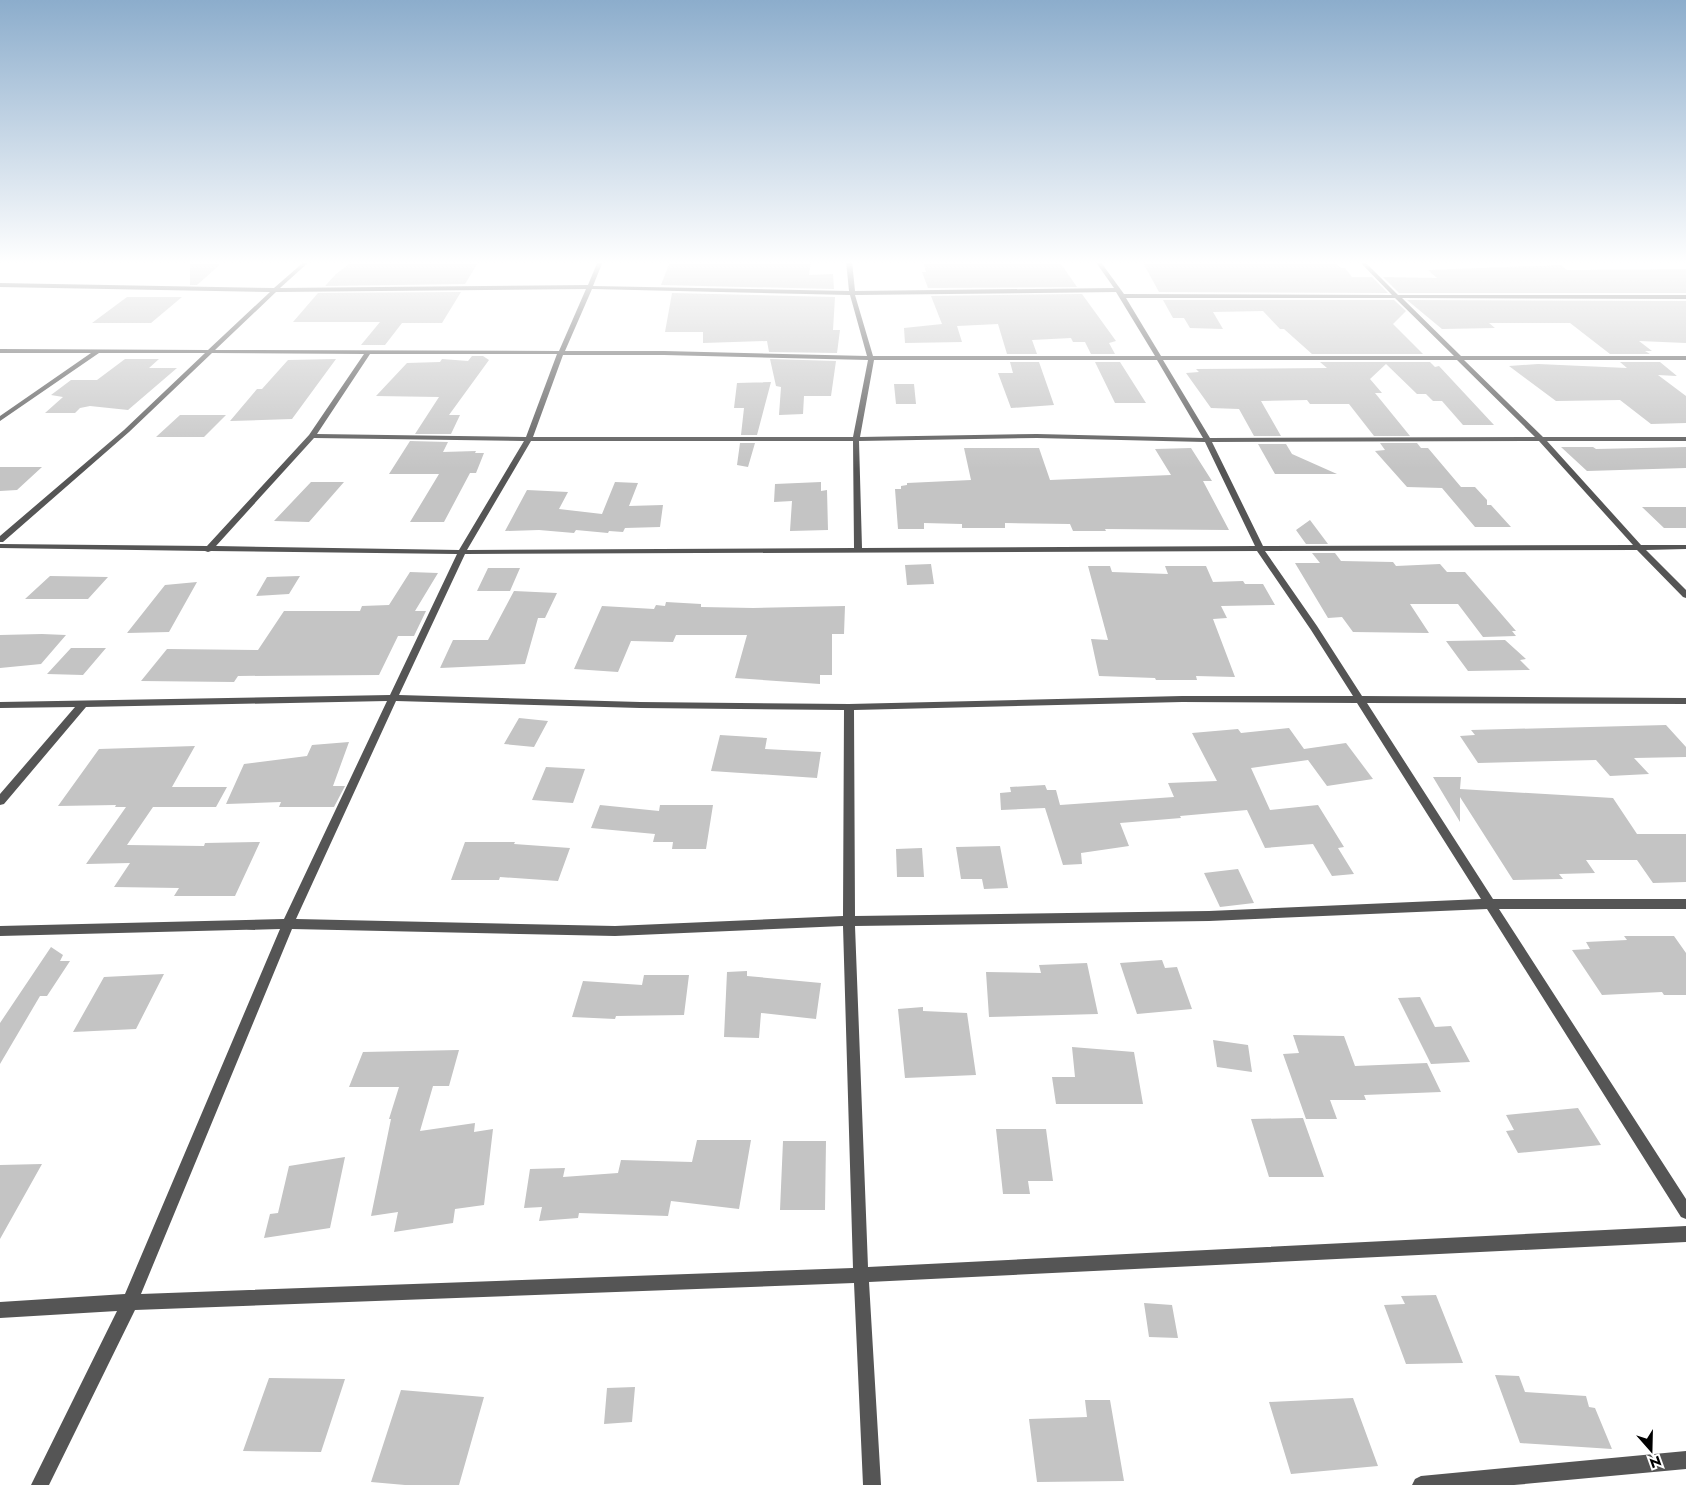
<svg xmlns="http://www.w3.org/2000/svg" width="1686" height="1485" font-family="Jost,sans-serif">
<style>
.building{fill:#c4c4c4}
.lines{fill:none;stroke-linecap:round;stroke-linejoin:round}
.street{fill:#555;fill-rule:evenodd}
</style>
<rect width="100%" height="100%" fill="#fff"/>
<!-- building -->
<path class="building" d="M190,261H224L197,285H190Z
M353,261L379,262L479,261L465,284L325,286L336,274Z
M783,261H811L809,275L833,274L834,289L661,285L669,264H783Z
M923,261L1061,264L1077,287L928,288L922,272H926Z
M1142,261H1333L1341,268H1345L1352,277H1372L1388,293L1159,292Z
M1561,265L1567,270L1686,269V293H1399L1383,277L1437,278L1428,270Z
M461,292L442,323H402L385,345H361L380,322H293L318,293Z
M672,293L835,297L833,330H840L837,353L769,352L767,341L703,343V332H665Z
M1082,294L1116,341L1109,343L1115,354H1091L1085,342H1073L1071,338L1032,340L1037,354H1007L998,324L957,326L962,342L905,343L904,328L942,324L931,296Z
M127,297H182L151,323H92Z
M1163,300H1394L1406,311L1393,324L1423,354H1312L1284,329H1280L1263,311L1213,312L1223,329L1190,328L1184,318H1173Z
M1407,300L1686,301V343L1639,341L1652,351H1645L1650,354H1610L1570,323H1489L1495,328L1442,329Z
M472,356H483L489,360L449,415H460L451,434H415L439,397L376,396L407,363L440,362L442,359L468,361Z
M125,359H159L149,368H177L128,410L90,406L80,408L75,413H45L63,397L51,395L71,380H97Z
M336,359L292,419L230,421L257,389H262L288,360Z
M770,359L836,361L831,396H804L803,414L779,415L781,387L776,386Z
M1010,362H1039L1054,405L1011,408L998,373H1013Z
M1095,362H1120L1146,403H1115Z
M1320,362H1430L1435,367L1439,366L1494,425H1463L1442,401H1433L1426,394H1417L1386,364L1370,379L1382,393H1375L1410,436H1374L1349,404H1310L1307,400L1261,401L1281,436H1254L1239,409L1211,408L1186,373L1199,372L1196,369L1327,368Z
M1620,362H1660L1677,376L1658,375L1686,396V423L1651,424L1620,400L1556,401L1509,366L1538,364L1627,368Z
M771,382L757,435H741L744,408H734L737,383Z
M894,384H914L916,404H896Z
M180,415H226L204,437H156Z
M410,441L448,442L443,452L476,451L475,453H484L476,473H470L444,522H410L439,474H389Z
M740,443H755L748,467L737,465Z
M1380,443H1417L1421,448H1428L1461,487H1475L1487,500V505H1491L1511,527H1475L1442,488L1407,487L1375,451L1385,450Z
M1258,444H1286L1292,454L1337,474H1275Z
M1561,447H1593L1596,449L1686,447V468L1587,471Z
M964,448H1039L1050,480L1171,475L1155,449L1191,448L1212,481H1203L1229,530L1105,529L1106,531H1073L1070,524L1005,523V528H962V524L924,523V529H898L895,489H901V486L907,485V483L971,480Z
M0,467H42L17,490L0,491Z
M311,482H344L309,522L274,521Z
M615,482L638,483L629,506L663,505L660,527L625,528L623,532L609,531L608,533L576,530L574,533L539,530L505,531L527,490L568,492L559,509L602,514Z
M821,482V491L827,490L828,530L790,531L792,501L774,502L775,484Z
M1642,507H1686V528H1664Z
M1310,520L1328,544H1306L1296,530Z
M1312,553H1335L1341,561L1393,562L1396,566L1440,564L1447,572H1465L1516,631H1512L1516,636L1483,637L1458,604H1410L1429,633L1353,632L1342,617L1328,618L1295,563H1320Z
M931,564L934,584L907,585L905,565Z
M1088,566H1110L1112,572L1168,574L1165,566H1206L1213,582L1243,581L1245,584H1263L1275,605L1221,606L1227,618L1213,619L1235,677L1196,676L1197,680H1156L1155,678L1099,676L1091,639L1108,640Z
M488,568H520L510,591H477Z
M410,572L438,573L415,611H426L414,636H398L379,675L238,676L234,682L141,681L167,649L258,650L284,611H360L362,606L389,605Z
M50,576L108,577L88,599H25Z
M300,576L289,594L256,596L267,577Z
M197,582L169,632L127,633L165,585Z
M514,591L557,593L545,618H538L525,664L440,668L453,640H488Z
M666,602L701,604V607L753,608L845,606L844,634H832V675H820V684L735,678L747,635H676L673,642L631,641L618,672L574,669L602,606L654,609L656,605L665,606Z
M42,634L66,635L41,664L0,668V635Z
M1505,640L1526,659L1520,660L1530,670L1468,671L1446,641Z
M71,648H106L83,675L47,674Z
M519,718L548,721L534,747L504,744Z
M1666,725L1686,747V757L1634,758L1649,774L1610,776L1596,760L1478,763L1460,736L1475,735L1471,730Z
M1289,728L1304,749L1346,743L1373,779L1327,786L1308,760L1251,768L1270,810L1318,805L1344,847L1338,848L1354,874L1332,876L1313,844L1265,848L1247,810L1180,816L1181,818L1120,823L1129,846L1081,853L1082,864L1063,865L1045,808L1001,810L1000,793L1011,792L1010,787L1045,785L1047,790H1056L1060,805L1174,797L1168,783L1217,781L1192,733L1238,729L1241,733Z
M720,735L767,738L765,749L821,752L817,778L711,771Z
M349,742L333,786H345L334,807H279L281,802L226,804L244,764L307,756L312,745Z
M195,746L172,787H227L216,807H153L127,845L204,846L205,843L260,842L235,896H174L179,888L114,887L130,863L86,864L126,807H115L116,805L58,806L99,749Z
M546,767L585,769L573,803L532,800Z
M1433,777H1461L1460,789L1613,798L1637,834H1686V882L1653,883L1637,860H1586L1595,873L1559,874L1563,879L1513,880L1460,797V822Z
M600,805L659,811L660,805H713L706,849H672L673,842H653L655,834L591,828Z
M465,842H515L514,844L570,848L558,881L500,877L499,880H451Z
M1000,846L1008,888L984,889L982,879H961L956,847Z
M922,848L924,877H897L896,849Z
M1238,869L1254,903L1220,907L1204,873Z
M1624,936H1674L1686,953V995H1664L1662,992L1602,995L1572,950L1590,949L1586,942L1627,940Z
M51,947L63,955L60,961H70L47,996H40L0,1064V1023Z
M1162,960L1165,968L1177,967L1192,1009L1137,1014L1120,963Z
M1087,963L1098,1014L989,1017L986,972L1041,973L1039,965Z
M747,971V976L821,983L816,1019L761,1013L759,1038L724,1037L727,972Z
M164,974L136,1029L73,1032L104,977Z
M644,975H689L684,1015L616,1016L615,1019L572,1017L583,981L642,985Z
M1420,997L1435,1027L1451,1026L1470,1062L1431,1064L1398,998Z
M923,1007V1011L967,1013L976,1075L905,1078L898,1009Z
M1293,1035L1344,1036L1355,1066L1427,1063L1441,1092L1364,1095L1366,1100H1330L1337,1119H1306L1283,1054L1299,1053Z
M1213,1040L1248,1045L1252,1072L1217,1067Z
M1072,1047L1134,1052L1143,1104H1056L1052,1077H1075Z
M459,1050L449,1086H433L420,1131L475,1123L474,1132L493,1129L484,1205L455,1209L453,1223L394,1232L398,1212L371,1216L391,1119H389L399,1087H349L363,1052Z
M1578,1108L1601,1145L1518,1153L1506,1131L1514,1130L1506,1115Z
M1303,1118L1324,1177H1269L1251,1119Z
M996,1129H1046L1053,1181H1028L1030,1194H1003Z
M697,1140H751L739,1209L671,1201L668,1216L579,1213L578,1218L539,1221L542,1207L524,1208L530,1169L565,1168L563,1177L618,1173L621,1160L692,1162Z
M783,1141H826L825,1210H780Z
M345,1157L330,1228L264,1238L270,1214L278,1213L289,1166Z
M42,1164L0,1239V1165Z
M1436,1295L1463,1363L1406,1364L1384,1305L1405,1304L1401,1296Z
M1144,1303L1172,1305L1178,1338L1149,1337Z
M1495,1375L1519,1376L1525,1392L1586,1396L1589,1407L1595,1408L1612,1449L1520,1443Z
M269,1378L345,1379L321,1452L243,1451Z
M635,1387L632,1422L604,1424L607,1388Z
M401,1390L484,1397L459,1485H405L371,1482Z
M1353,1398L1378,1466L1291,1474L1269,1402Z
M1085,1400H1110L1124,1481L1037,1482L1029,1419L1087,1417Z"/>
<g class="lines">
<!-- street -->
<path class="street" d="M305,261H310L280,288L588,285L598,261H603L593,286L849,291L846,261H852L855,291L1114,288L1095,261H1100L1124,294L1392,295L1359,261H1364L1398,295H1686V299L1402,298L1461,356H1686V360H1464L1543,437H1686V441H1547L1641,545H1686V549L1646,550L1686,590V598L1683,597L1637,550L1265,551L1317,626L1362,696L1686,698V704L1367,703L1493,899H1686V909H1499L1686,1199V1219L1681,1217L1487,909L1209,921L855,926L868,1267L1686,1226V1242L869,1282L881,1485H863L854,1283L135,1310L49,1485H31L117,1311L0,1318V1302L125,1294L280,929L0,936V926L284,919L387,701L86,707L4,804L0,805V794L75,707L0,708V702L390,695L457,554L211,551L208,552L205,551L0,548V544L207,546L309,435L364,354L212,353L129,432L3,542H0V536L124,430L205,353H99L0,421V416L91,353H0V349L208,350L270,292L0,287V283L274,288ZM586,289L559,351L215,350L276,292ZM592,289L850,295L867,356L664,351H565ZM1116,292L1155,356H873L855,295ZM1126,298H1395L1454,356H1161ZM370,354H557L526,437L317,434ZM563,355H664L868,360L853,437H533ZM874,360H1157L1203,438L1037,434L860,437ZM1163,360H1457L1535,437L1210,438ZM314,438L524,441L459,550L216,546ZM1037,438L1205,442L1255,546L862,548L859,441ZM531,441H853L854,548L467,550ZM1539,441L1633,545L1263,546L1212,442ZM1257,551L1311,630L1353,696H1182L849,704L640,702L399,695L465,554ZM396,701L640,708L844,710L843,916L615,926L296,919ZM1182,702L1357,703L1481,899L1209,911L855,916L854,710ZM843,926L853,1268L141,1294L292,929L615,936Z
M1686,1451V1469L1514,1485H1412L1415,1479L1421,1476Z"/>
</g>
<!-- sky -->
<linearGradient id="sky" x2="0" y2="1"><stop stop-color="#8cadcc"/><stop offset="0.56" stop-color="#fff"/><stop offset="1" stop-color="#fff" stop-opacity="0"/></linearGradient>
<rect width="1686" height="469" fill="url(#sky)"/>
<!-- north arrow -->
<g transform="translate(1651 1450) rotate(160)" stroke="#ffffff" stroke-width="4" paint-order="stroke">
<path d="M0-4L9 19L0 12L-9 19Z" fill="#000000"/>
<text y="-8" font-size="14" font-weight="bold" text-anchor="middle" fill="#000000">N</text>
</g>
</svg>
